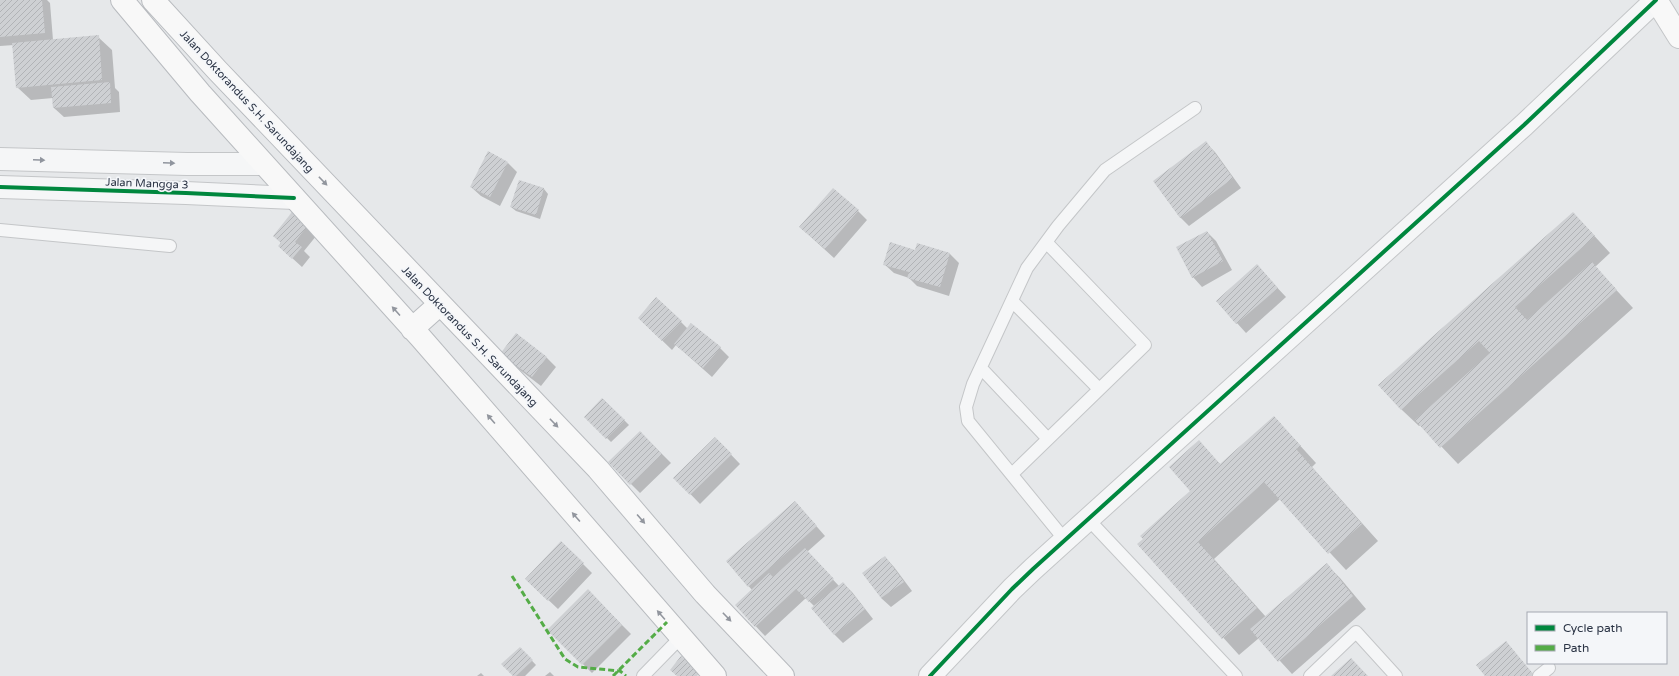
<svg xmlns="http://www.w3.org/2000/svg" width="1679" height="676" font-family="'Varela Round',sans-serif">
<style>
.shadow{fill:#0003}
.building{fill:url(#building-hatch)}
.lines{fill:none;stroke-linecap:round;stroke-linejoin:round}
.service-casing{stroke:#c4c6c8;stroke-width:14}
.tertiary-casing{stroke:#c4c6c8;stroke-width:24}
.secondary-casing{stroke:#c4c6c8;stroke-width:24}
.trunk-casing{stroke:#b8bbbf;stroke-width:24}
.service{stroke:#f5f6f7;stroke-width:12}
.tertiary{stroke:#f5f6f7;stroke-width:22}
.secondary{stroke:#f8f8f8;stroke-width:22}
.trunk{stroke:#f8f8f8;stroke-width:22}
.quiet{stroke:#54ac47;stroke-width:3;stroke-dasharray:6 3;stroke-linecap:butt}
.cycleway-casing{stroke:#f4f6f9;stroke-width:6}
.cycleway{stroke:#00873e;stroke-width:4}
.oneway{fill:#90959e}
.oneway2{fill:#92969e}
.labels{text-anchor:middle;stroke-width:3.5;stroke-linejoin:round;paint-order:stroke}
.street-label{font-size:11px;fill:#2b3445;stroke:#f4f6f9}
</style>
<defs>
<pattern id="building-hatch" width="6" height="6" patternUnits="userSpaceOnUse"><rect width="6" height="6" fill="#ced0d3"/><path d="M-1 1l2-2M0 6l6-6M5 7l2-2" fill="none" stroke="#b1b3b6"/></pattern>
</defs>
<rect width="100%" height="100%" fill="#e6e8ea"/>
<!-- shadow -->
<path class="shadow" d="M0,0H47L50,3L53,40L98,37L112,50L115,88L119,92L120,112L64,117L54,108L53,98L31,100L17,87L14,45L0,46Z
M1206,143L1215,152L1241,188L1189,226L1180,217Z
M508,163L517,172L500,206L481,196L471,187Z
M520,181L544,189L548,194L540,219L516,211L511,207Z
M297,209L321,230L304,251L310,257L302,267L279,246Z
M858,211L867,220L834,258L800,227Z
M1589,230L1610,253L1595,267L1633,308L1458,464L1421,425L1419,426L1402,410L1380,385Z
M1207,232L1216,241L1232,270L1202,287L1193,277Z
M916,251L950,254L959,263L949,296L917,286L909,278L894,273L884,264Z
M1257,266L1286,297L1246,333L1217,301Z
M639,318L681,322L688,329L720,348L729,357L712,377L676,345L672,350Z
M516,335L547,358L556,367L541,386L511,363L502,354Z
M603,399L629,425L611,442L586,417Z
M1274,417L1316,463L1312,467L1378,541L1346,570L1280,499L1214,559L1266,617L1326,564L1340,578L1366,609L1292,674L1259,638L1239,655L1139,545L1191,491L1199,442L1221,465Z
M640,432L671,463L640,493L609,462Z
M715,438L740,464L700,504L675,478Z
M804,512L825,536L807,552L839,586L843,583L852,592L873,619L843,643L834,634L814,606L806,598L765,636L736,605L752,590L727,561Z
M561,542L592,573L558,609L526,579Z
M885,557L894,567L912,591L891,607L881,598Z
M597,600L631,634L592,673L548,630Z
M520,648L536,665L525,676H514Z
M550,672L554,676H545Z
M481,673L484,676H477Z"/>
<!-- building -->
<path class="building" d="M0,0H42L45,33L0,37Z
M99,35L102,80L16,88L12,43Z
M110,82L111,103L53,108L51,87Z
M1206,141L1233,178L1180,218L1153,181Z
M488,151L508,162L490,197L470,187Z
M519,180L544,188L536,215L510,207Z
M833,188L859,210L825,249L799,227Z
M296,207L312,220L295,242L302,247L292,259L278,246L281,243L273,236Z
M1573,212L1595,236L1515,307L1527,320L1592,262L1617,290L1440,448L1415,420L1490,353L1479,341L1401,410L1378,385Z
M1207,231L1223,261L1192,278L1176,247Z
M890,242L915,250L917,243L950,253L940,287L907,278L909,272L883,265Z
M1257,264L1278,288L1236,324L1216,301Z
M656,297L682,321L662,341L638,318Z
M691,323L721,347L703,368L674,344Z
M516,333L547,357L532,377L500,354Z
M602,398L625,420L606,439L584,417Z
M1274,416L1301,446L1296,449L1362,524L1328,554L1264,482L1198,542L1257,608L1222,639L1137,544L1143,539L1140,536L1190,491L1169,467L1199,440L1220,464Z
M640,431L662,454L630,485L608,462Z
M715,437L732,454L690,495L673,478Z
M795,501L817,526L748,587L726,561Z
M561,541L584,563L548,601L525,579Z
M805,548L834,579L809,602L796,589L755,627L735,605L769,573L773,577Z
M885,556L904,582L881,598L862,573Z
M1327,563L1353,596L1278,662L1250,629Z
M843,582L865,609L834,635L811,608Z
M588,589L622,625L582,665L547,630Z
M1506,641L1534,675L1533,676H1485L1476,665Z
M520,647L533,660L516,676H513L501,664Z
M681,656L700,672L697,676H677L670,670Z
M1351,658L1368,676H1331Z"/>
<g class="lines">
<!-- service casing -->
<g class="service-casing">
<path id="service" d="M0,230L170,246
M1012,301L1099,389
M981,368L1048,439
M1012,474L1145,345L1046,242
M1088,519L1236,676
M1065,540L968,421L966,407L973,384L1027,268L1058,226L1105,170L1195,108
M643,676L681,637
M1310,676L1356,632L1396,676
M1539,676L1549,668"/>
</g>
<!-- tertiary casing -->
<g class="tertiary-casing">
<path id="tertiary" d="M0,159L187,164H263
M0,187L186,193L294,198
M930,676L1012,589L1033,569L1524,125L1656,0"/>
</g>
<!-- secondary casing -->
<g class="secondary-casing">
<path id="secondary" d="M1656,0L1679,37"/>
</g>
<!-- trunk casing -->
<g class="trunk-casing">
<path id="trunk" d="M122,0L200,93L421,338L715,676
M153,0L217,70L598,469L705,594L783,676
M412,329L440,304"/>
</g>
<!-- service -->
<use href="#service" class="service"/>
<!-- tertiary -->
<use href="#tertiary" class="tertiary"/>
<!-- secondary -->
<use href="#secondary" class="secondary"/>
<!-- trunk -->
<use href="#trunk" class="trunk"/>
<!-- quiet -->
<path class="quiet" d="M512,576L565,659L578,667L620,671L626,676
M613,676L667,622"/>
<!-- cycleway casing -->
<g class="cycleway-casing">
<path id="cycleway" d="M0,187L186,193L294,198
M930,676L1012,589L1033,569L1524,125L1656,0"/>
</g>
<!-- cycleway -->
<use href="#cycleway" class="cycleway"/>
</g>
<!-- one-way arrows -->
<defs><path id="oneway-solid" d="M-6-.8H1V-3.2L6.5 0L1 3.2V.8H-6Z"/></defs>
<g class="oneway">
<use href="#oneway-solid" transform="translate(39 160) rotate(2)"/>
<use href="#oneway-solid" transform="translate(169 163) rotate(2)"/>
</g>
<g class="oneway2">
<use href="#oneway-solid" transform="translate(323 181) rotate(46)"/>
<use href="#oneway-solid" transform="translate(396 311) rotate(-132)"/>
<use href="#oneway-solid" transform="translate(491 419) rotate(-131)"/>
<use href="#oneway-solid" transform="translate(554 423) rotate(46)"/>
<use href="#oneway-solid" transform="translate(576 517) rotate(-131)"/>
<use href="#oneway-solid" transform="translate(641 519) rotate(49)"/>
<use href="#oneway-solid" transform="translate(661 615) rotate(-131)"/>
<use href="#oneway-solid" transform="translate(727 617) rotate(46)"/>
</g>
<g class="labels">
<!-- street labels -->
<g class="street-label">
<text transform="translate(247 101) rotate(47)" y="4">Jalan Doktorandus S.H. Sarundajang</text>
<text transform="translate(147 183) rotate(2)" y="4">Jalan Mangga 3</text>
<text transform="translate(470 336) rotate(46)" y="4">Jalan Doktorandus S.H. Sarundajang</text>
</g>
</g>
<!-- legend -->
<rect x="1527" y="612" width="140" height="52" fill="#f4f6f9" stroke="#a4a8b1"/>
<rect x="1535" y="625" width="20" height="6" fill="#00873e" stroke="#a4a8b1"/>
<text x="1563" y="632" font-size="12" fill="#2b3445">Cycle path</text>
<rect x="1535" y="645" width="20" height="6" fill="#54ac47" stroke="#a4a8b1"/>
<text x="1563" y="652" font-size="12" fill="#2b3445">Path</text>
</svg>
